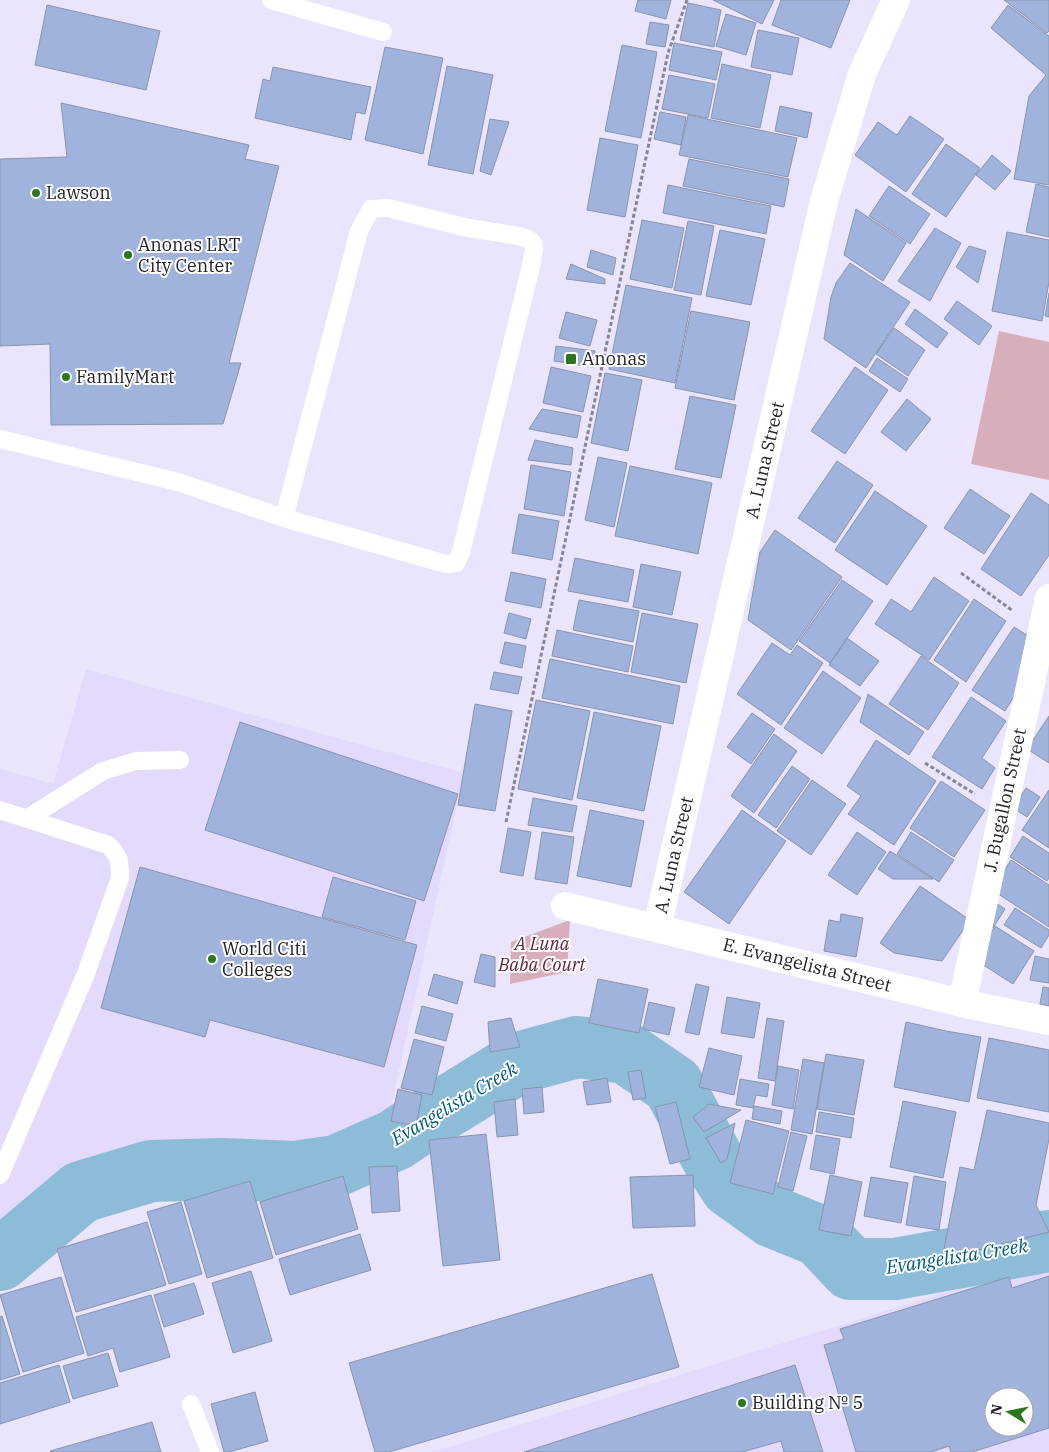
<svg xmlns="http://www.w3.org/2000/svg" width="1049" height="1452" font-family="'IBM Plex Serif',serif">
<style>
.built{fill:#e3dafe;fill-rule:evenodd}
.green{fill:#d7aeba}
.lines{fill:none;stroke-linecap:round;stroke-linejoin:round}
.river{stroke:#8dbcd8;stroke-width:62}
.building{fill:#a0b3dd;stroke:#8994ad;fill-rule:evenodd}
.path{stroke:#898595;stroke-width:3;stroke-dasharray:4 2.5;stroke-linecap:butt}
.lane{stroke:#fff;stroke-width:18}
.street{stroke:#fff;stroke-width:28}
.poi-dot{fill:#2b771d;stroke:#fff;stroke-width:2}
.labels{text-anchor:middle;stroke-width:4;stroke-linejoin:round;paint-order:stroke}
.poi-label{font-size:18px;fill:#25222c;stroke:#fff;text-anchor:start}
.street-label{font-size:18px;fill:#25222c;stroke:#fff}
.park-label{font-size:18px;font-style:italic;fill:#62233b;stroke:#fff}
.water-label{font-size:19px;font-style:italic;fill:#005b80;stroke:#fff}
</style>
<rect width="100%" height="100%" fill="#eae5fc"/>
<!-- built -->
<path class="built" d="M86,669L464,773L385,1134L311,1160H228L159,1157L96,1169L0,1241V769L53,784Z
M1049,1260V1452H433ZM994,1397H1024V1427H994Z"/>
<!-- green -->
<path class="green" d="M999,331L1049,342V480L971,464Z
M570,920L567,972L510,984L511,942Z"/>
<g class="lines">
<!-- river -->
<path class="river" d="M0,1260L81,1192L151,1171L223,1169L295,1172L336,1166L395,1140L416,1126L518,1063L577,1047L626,1053L673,1085L714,1161L731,1187L773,1217L820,1236L851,1269H895L1049,1241"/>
</g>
<!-- building -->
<path class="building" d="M638,0H671L666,19L635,11Z
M713,0H774L762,24Z
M781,0H850L831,48L772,25Z
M1004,0H1049V31L1047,33Z
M688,3L721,10L714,47L680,40Z
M47,5L160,31L146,90L35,65Z
M1008,5L1049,36V185L1014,179L1029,96L1046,75L991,28Z
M726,14L756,23L746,55L716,46Z
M650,22L669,25L665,47L646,44Z
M758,30L799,38L792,75L751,67Z
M674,43L722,52L716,80L669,70Z
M622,45L657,52L641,138L605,131Z
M385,47L443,58L423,154L365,140Z
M722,64L771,75L760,128L711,118Z
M447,66L493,75L473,174L428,165Z
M273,67L371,87L365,114L356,112L351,140L255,118L263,79L270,81Z
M669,75L715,84L708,118L662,109Z
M61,103L249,145L245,159L279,166L229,363H241L223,424L51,425L50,344L0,346V159L67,157Z
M780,106L812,113L807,138L775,131Z
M660,112L686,117L681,145L654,139Z
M688,115L797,138L788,177L679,155Z
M910,116L944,139L906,192L855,155L878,122L897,135Z
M490,119L509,122L491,175L480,171Z
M600,138L638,145L625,217L587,210Z
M946,144L980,168L946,217L912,194Z
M992,155L1011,171L995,190L976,175Z
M689,159L789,179L784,207L683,186Z
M1036,184L1049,187V237L1026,232Z
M668,185L771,206L766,234L663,213Z
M889,186L930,214L910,244L869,216Z
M856,209L906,243L883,281L844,255Z
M642,220L684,228L672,288L630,279Z
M688,221L714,226L701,295L674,290Z
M935,228L961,243L930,301L898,281Z
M720,230L765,239L751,305L706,296Z
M1007,232L1049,240V282L1042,321L992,311Z
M969,246L986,251L978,283L956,267Z
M591,250L616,258L613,275L587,267Z
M850,263L910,302L866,368L824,339L831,297L836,283Z
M571,264L605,279V284L566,279Z
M626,285L692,298L675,383L609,369Z
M1049,293V317L1045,316Z
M957,301L992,326L979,345L944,319Z
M915,309L948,333L937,348L905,324Z
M691,311L750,322L734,400L675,388Z
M566,312L597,320L590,346L559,338Z
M894,328L925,350L908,376L876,354Z
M556,346L595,351L593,367L554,361Z
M877,358L908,379L900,392L869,371Z
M551,367L591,376L583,412L543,403Z
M855,367L888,390L845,454L811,431Z
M605,373L642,380L628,451L591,443Z
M690,396L736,405L721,478L675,469Z
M907,399L931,419L906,451L881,432Z
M542,409L581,416L577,438L529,429Z
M535,440L573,448L571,465L528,460Z
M598,457L627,463L614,527L585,520Z
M837,461L873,485L835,543L798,518Z
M531,465L571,472L564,516L524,509Z
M630,466L712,483L698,554L615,536Z
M970,489L1010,516L984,554L944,528Z
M875,491L927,526L887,585L835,550Z
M1031,493L1049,505V555L1021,596L981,569Z
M519,514L559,521L552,560L512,553Z
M775,530L842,577L791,650L748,620L760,552Z
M575,558L634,570L628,602L568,591Z
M641,564L681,572L672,615L633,607Z
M511,572L546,579L541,608L505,601Z
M934,577L969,601L929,660L875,624L891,599L911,612Z
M842,580L873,601L830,663L799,641Z
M974,599L1006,621L966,682L934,660Z
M579,600L639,611L633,642L573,630Z
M509,613L531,619L526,639L504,633Z
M642,613L698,624L686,683L631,672Z
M1014,627L1030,637L1018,690L1005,711L972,690Z
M557,630L633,646L628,672L552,656Z
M847,638L879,661L860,686L829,665Z
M505,642L526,646L522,668L500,663Z
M772,643L790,655L797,645L823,663L781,725L737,694Z
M921,656L959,683L928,730L889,704Z
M550,659L680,686L673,724L542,698Z
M823,671L861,698L822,754L784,728Z
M494,672L522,677L518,694L490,689Z
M868,694L924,732L909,755L860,722Z
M971,697L1006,721L982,758L995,768L982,789L932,757Z
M536,700L590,711L572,800L518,789Z
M475,704L512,711L495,811L458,805Z
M594,712L661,726L644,811L577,798Z
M752,713L775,729L751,764L727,747Z
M1049,716V763L1027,749Z
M240,722L458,794L424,901L205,830Z
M774,734L797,751L754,813L731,796Z
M876,740L936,781L894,845L848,814L861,796L847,786Z
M792,766L810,779L776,828L758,815Z
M812,780L846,804L811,855L777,831Z
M941,781L985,810L954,857L910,828Z
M1026,788L1040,797L1027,817L1013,808Z
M1049,790V848L1022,830Z
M533,798L577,806L572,832L528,825Z
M590,810L644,821L631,887L577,876Z
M742,810L786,841L729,924L684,892Z
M508,828L531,832L523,876L500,872Z
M542,832L574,837L567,884L535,879Z
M857,832L886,852L857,895L828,875Z
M911,832L954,860L939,882L897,854Z
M1023,836L1049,853V878L1047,881L1010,857Z
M890,851L933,879H893L878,869Z
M1011,860L1049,885V927L992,890Z
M140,867L417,945L384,1067L210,1020L205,1037L101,1008Z
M333,877L416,901L405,940L322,917Z
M920,886L970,920L942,961L894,953L880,943Z
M987,897L1005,909L993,928L982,921Z
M1015,908L1049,930V935L1041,948L1004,925Z
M841,914L863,918L856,957L824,951L829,920L840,922Z
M995,926L1034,951L1013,984L974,959Z
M481,954L495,957V987L474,982Z
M1035,956L1049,959V983L1030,980Z
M434,974L463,982L457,1004L428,995Z
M598,979L648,989L639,1033L589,1023Z
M696,984L709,987L699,1035L685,1032Z
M1043,987L1049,988V1006L1040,1004Z
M727,997L760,1003L754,1038L721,1033Z
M649,1002L675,1008L669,1035L643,1029Z
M422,1006L453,1014L446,1041L415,1033Z
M511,1018L520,1047L490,1052L488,1022Z
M767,1018L784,1021L775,1081L758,1078Z
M906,1022L946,1031L981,1037L969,1102L894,1087Z
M989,1038L1049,1050V1112L977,1098Z
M414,1039L444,1047L432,1095L401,1088Z
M709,1048L742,1056L734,1095L699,1087Z
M826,1054L864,1060L854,1115L817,1109Z
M803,1059L824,1063L812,1134L791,1130Z
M778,1066L799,1070L793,1109L772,1105Z
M641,1070L646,1098L633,1100L628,1072Z
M607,1078L611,1102L587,1105L583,1082Z
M740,1079L769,1084L767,1097L756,1095L753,1108L736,1105Z
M542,1087L544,1112L524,1114L522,1089Z
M398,1089L422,1095L416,1126L391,1121Z
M515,1099L518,1135L497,1137L494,1102Z
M903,1101L956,1112L943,1178L890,1167Z
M676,1102L690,1159L670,1164L655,1107Z
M709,1104L741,1110L704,1132L693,1117Z
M754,1106L782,1111L780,1124L752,1119Z
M987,1110L1049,1123V1139L1036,1205L1049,1232L942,1259L960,1167L974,1170Z
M819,1112L854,1118L851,1138L816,1132Z
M746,1120L789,1131L773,1194L730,1183Z
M735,1123L727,1159L721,1163L706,1138Z
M791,1132L807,1136L793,1191L778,1187Z
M486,1134L500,1260L443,1266L429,1140Z
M816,1135L840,1139L834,1174L810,1169Z
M397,1166L400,1211L372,1213L369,1167Z
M693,1175L695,1226L633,1228L630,1177Z
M830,1175L862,1182L851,1236L819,1230Z
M343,1176L358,1229L276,1255L260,1202Z
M914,1176L946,1182L939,1230L906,1225Z
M871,1177L908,1183L901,1223L864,1216Z
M250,1181L273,1258L207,1278L184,1201Z
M181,1202L202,1274L169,1284L147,1212Z
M147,1222L166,1285L76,1312L57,1249Z
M360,1234L371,1270L290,1295L279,1259Z
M251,1271L272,1341L233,1353L212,1283Z
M652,1274L679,1367L389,1452H375L349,1363Z
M1049,1276V1428L972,1452H951L949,1446L931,1452H856L824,1345L844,1339L840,1329L1009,1277L1012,1288ZM994,1397H1024V1427H994Z
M61,1277L84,1353L23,1372L0,1295Z
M194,1283L204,1314L164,1327L154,1295Z
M151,1295L170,1357L120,1372L113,1348L88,1356L76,1317Z
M2,1316L20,1374L0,1380V1317Z
M108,1353L118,1386L73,1399L63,1366Z
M59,1365L70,1402L0,1424V1383Z
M795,1365L823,1452H784L781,1441L742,1452H524Z
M255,1392L268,1441L229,1452H224L211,1404Z
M152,1422L161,1452H51L50,1451Z"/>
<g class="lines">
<!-- path -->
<path class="path" d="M961,573L1013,611
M925,763L975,794
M506,822L668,53L687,0"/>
<!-- lane -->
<path class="lane" d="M271,0L383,32
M0,439L178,482L284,518L446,564L456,563L461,552L531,266L534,249L533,243L528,239L519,236L464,227L388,208L371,209L359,231L284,518
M0,810L108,845C120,856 120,862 120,878L85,976L0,1175
M28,818L103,771L136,761L180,760
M191,1404L210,1452"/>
<!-- street -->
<path class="street" d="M565,906L962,1003L1049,1021
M657,928L824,201L862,74L896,0
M962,1003L1049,598"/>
</g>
<!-- markers -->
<g class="poi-dot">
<circle cx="36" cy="193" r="5"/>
<circle cx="128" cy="255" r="5"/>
<rect x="565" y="353" width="12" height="12" rx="2.5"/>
<circle cx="66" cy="377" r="5"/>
<circle cx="212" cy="959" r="5"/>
<circle cx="742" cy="1403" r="5"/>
</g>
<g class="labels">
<!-- poi labels -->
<g class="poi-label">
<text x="46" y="199">Lawson</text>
<text x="138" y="251">Anonas LRT<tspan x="138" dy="21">City Center</tspan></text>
<text x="582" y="365">Anonas</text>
<text x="76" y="383">FamilyMart</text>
<text x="222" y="955">World Citi<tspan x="222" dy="21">Colleges</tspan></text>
<text x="752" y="1409">Building № 5</text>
</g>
<!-- street labels -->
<g class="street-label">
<text transform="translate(765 460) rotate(-77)" y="6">A. Luna Street</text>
<text transform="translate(1005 800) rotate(-78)" y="6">J. Bugallon Street</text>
<text transform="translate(674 855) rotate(-77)" y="6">A. Luna Street</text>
<text transform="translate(807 965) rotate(14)" y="6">E. Evangelista Street</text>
</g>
<!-- park labels -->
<g class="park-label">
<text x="542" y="950">A Luna<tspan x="542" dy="21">Baba Court</tspan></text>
</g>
<!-- water labels -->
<g class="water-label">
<text transform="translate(454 1103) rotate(-31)" y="7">Evangelista Creek</text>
<text transform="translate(957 1256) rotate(-9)" y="7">Evangelista Creek</text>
</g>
</g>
<!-- north arrow -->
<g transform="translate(1009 1412) rotate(280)"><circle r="24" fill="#ffffff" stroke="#a8a7ab"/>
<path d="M0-4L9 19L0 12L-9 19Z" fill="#2b771d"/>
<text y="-8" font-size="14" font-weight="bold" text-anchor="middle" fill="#25222c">N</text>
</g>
</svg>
